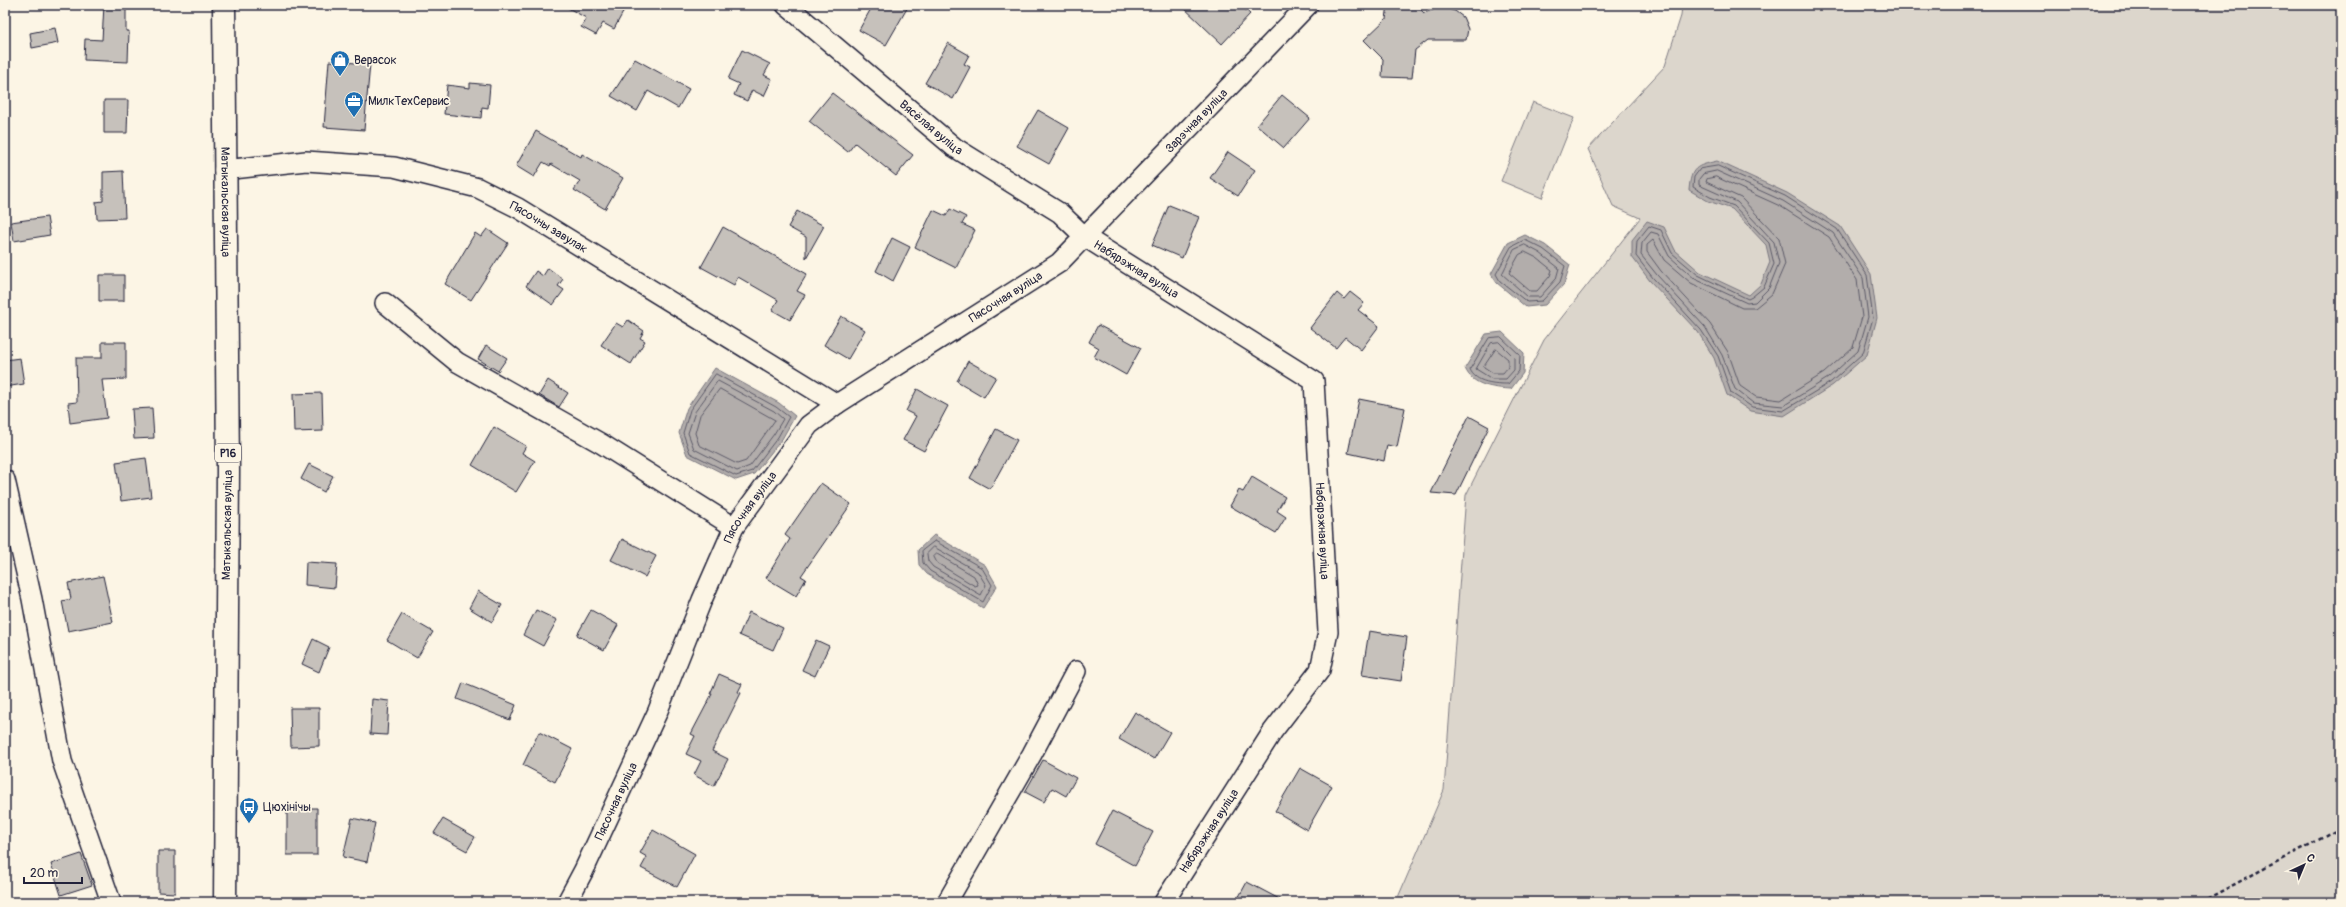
<svg xmlns="http://www.w3.org/2000/svg" width="2346" height="907" font-family="Pangolin,sans-serif">
<style>
.green{fill:#dcd6cc;stroke:#7f7c84}
.water{fill:#b2adab;stroke:#78757e}
.lines{fill:none;stroke-linecap:round;stroke-linejoin:round}
.shore{stroke:#5c5a68;stroke-width:1}
.building{fill:#c6c1bb;stroke:#22223b}
.minor-casing{stroke:#22223b;stroke-width:22}
.major-casing{stroke:#22223b;stroke-width:25}
.path{stroke:#22223b;stroke-width:2.5;stroke-dasharray:4 3;stroke-linecap:butt}
.minor{stroke:#fcf5e5;stroke-width:19}
.major{stroke:#fcf5e5;stroke-width:22}
.labels{text-anchor:middle;stroke-width:3.5;stroke-linejoin:round;paint-order:stroke}
.shield{fill:#fcf5e5;stroke:#63616e;stroke-width:1}
.shield-label{font-size:11px;font-weight:bold;fill:#22223b}
.poi-label{font-size:12px;fill:#22223b;stroke:#fcf5e5;text-anchor:start}
.street-label{font-size:12px;fill:#22223b;stroke:#fcf5e5}
</style>
<rect width="100%" height="100%" fill="#fcf5e5"/>
<filter id="ink" filterUnits="userSpaceOnUse"><feTurbulence type="fractalNoise" baseFrequency=".025" numOctaves="2"/><feDisplacementMap in="SourceGraphic" scale="8" xChannelSelector="R" yChannelSelector="G"/><feConvolveMatrix kernelMatrix="1 2 1 2 8 2 1 2 1" color-interpolation-filters="sRGB"/></filter>
<g filter="url(#ink)">
<!-- green -->
<path class="green" d="M1682,5H2341V902H1396L1444,790L1466,495L1544,340L1640,218L1613,206L1588,149L1665,66L1681,16Z
M1533,102L1574,118L1542,198L1501,181Z"/>
<!-- water -->
<path class="water" d="M1717,161L1787,193L1840,226L1871,274L1877,318L1867,355L1833,385L1784,416L1750,411L1727,395L1714,358L1698,332L1650,281L1632,257V240L1647,221L1664,227L1675,250L1700,272L1749,295L1761,284L1770,262L1766,245L1732,209L1708,201L1689,190C1691,167 1696,166 1717,161Z
M1525,235L1545,245L1570,265L1564,284L1545,305L1526,307L1497,283L1491,274L1508,243Z
M1502,332L1524,353L1523,373L1511,389C1494,388 1472,386 1465,368L1486,334Z
M715,368L779,403L795,416L782,439L754,474L736,480L687,455L679,433L687,408Z
M934,535L985,565L997,586L983,608L927,574L919,565L918,550Z"/>
<g class="lines">
<!-- shore -->
<path class="shore" d="M1718,166L1785,196L1837,229L1867,275L1873,318L1863,353L1831,382L1783,411L1752,407L1731,393L1718,356L1701,330L1653,278L1636,256L1637,241L1649,226L1661,230L1672,253L1698,275L1748,299L1752,297L1764,287L1774,264L1769,243L1734,206L1710,197L1693,187L1694,177L1700,169Z
M1717,171L1783,201L1833,233L1863,278L1868,317L1858,351L1828,378L1783,406L1753,403L1735,389L1722,355L1705,327L1657,275L1641,255L1642,243L1651,232L1658,234L1669,256L1695,279L1747,303L1755,302L1769,288L1779,263L1774,242L1737,202L1699,185V179L1703,174Z
M1716,177L1780,206L1829,237L1857,280L1862,317L1853,347L1824,373L1781,400L1756,397L1740,386L1728,352L1710,324L1661,271L1647,252V245L1653,240L1664,260L1691,283L1742,308H1755L1772,294L1785,264L1779,238L1741,198L1706,182L1707,179Z
M1525,240L1543,249L1565,266L1560,282L1542,301L1527,302L1500,281L1496,274L1511,247Z
M1525,245L1540,253L1559,268L1556,279L1540,297H1528L1502,274L1514,250Z
M1525,252L1537,258L1552,270L1550,276L1537,291H1530L1509,273L1519,255Z
M1501,337L1520,355L1519,371L1508,384C1496,384 1475,383 1470,369L1489,338Z
M1499,342L1514,357V370L1506,379H1492L1476,369L1491,343Z
M1496,349L1508,359V367L1503,373H1493L1484,367Z
M716,374L776,407L789,417L778,437L752,471L736,476L690,453L683,433L690,410Z
M718,381L774,411L783,419L774,434L750,466L737,471L694,449L688,433L695,412Z
M720,389L775,420L746,461L737,464L699,445L695,433L700,415Z
M935,541L982,568L992,585L983,602L930,571L923,563L922,551Z
M934,547L978,572L986,585L981,595L933,567L928,561L927,554Z
M937,554L974,576L978,585L975,586L937,563L934,557Z"/>
</g>
<!-- building -->
<path class="building" d="M104,5H126V31H129L128,62L84,60L85,39L102,40Z
M563,5H627L614,29L603,23L596,35L581,27L586,18Z
M873,5H909L886,45L859,30Z
M1181,5H1240L1250,14L1222,44Z
M1388,5H1416L1424,13L1441,7L1455,11L1463,17L1468,29L1466,40H1428L1415,50L1412,78L1382,77L1383,59L1364,40L1386,19Z
M55,28L58,43L32,48L30,33Z
M948,43L969,55L964,64L970,67L953,99L925,83Z
M742,50L770,64L764,75L772,79L764,96L752,90L747,101L734,95L739,84L728,79Z
M635,59L689,89L678,108L648,91L637,111L611,96Z
M329,61L370,64L364,130L324,127Z
M470,83L490,85L488,108L482,107L481,118L444,114L447,85L470,88Z
M832,93L913,155L896,176L855,143L848,152L809,121Z
M1282,95L1310,118L1284,148L1257,125Z
M104,100H128L127,133H104Z
M1038,110L1069,128L1049,164L1017,146Z
M536,131L581,157L582,154L623,178L605,209L574,190L580,181L551,164L550,166L543,162L534,177L516,166Z
M1228,152L1255,170L1238,196L1210,178Z
M123,171L125,218L97,219L96,202L103,201V172Z
M1169,205L1199,217L1182,258L1152,245Z
M950,209L966,217L962,224L975,230L956,268L915,247L933,210L946,216Z
M797,211L824,226L806,258V237L788,227Z
M47,217L50,235L14,241L11,222Z
M723,227L807,274L797,291L805,295L790,320L772,310L778,300L738,277L734,285L701,267Z
M487,229L508,243L471,300L445,284L475,233L481,237Z
M892,238L910,247L893,281L876,271Z
M548,268L563,279L558,286L564,290L553,305L526,286L536,271L543,276Z
M99,275H124V301H99Z
M1350,292L1364,303L1358,310L1379,326L1361,350L1345,337L1336,348L1310,328L1337,293L1344,299Z
M841,316L865,330L848,359L824,345Z
M628,320L644,331L640,338L645,341L631,364L601,345L616,323L623,327Z
M1098,325L1141,348L1126,375L1094,357L1099,348L1089,342Z
M102,342H126V379L102,380L107,418L70,423L68,403L77,402L76,358H102Z
M486,345L507,358L498,371L478,359Z
M20,358L24,384L5,387V360Z
M968,361L996,377L984,397L957,381Z
M548,380L568,393L559,407L539,395Z
M917,389L948,406L924,451L903,440L916,416L906,411Z
M322,393L323,431L294,432L293,394Z
M1359,399L1405,408L1397,447L1387,445L1384,461L1348,453Z
M152,408L154,438L134,439L132,409Z
M1469,416L1489,427L1456,495L1431,493Z
M494,427L526,446L522,453L535,461L516,492L472,465Z
M996,429L1017,440L990,489L970,478Z
M146,458L151,497L121,501L116,462Z
M309,464L333,476L324,492L301,479Z
M1252,477L1285,497L1277,511L1286,517L1276,533L1230,506L1239,490L1243,492Z
M821,483L851,504L801,576L806,579L796,596L766,578L790,539L785,535Z
M622,539L656,556L645,577L611,560Z
M306,562L337,564L335,588L305,585Z
M103,576L113,622L68,631L62,601L71,599L68,583Z
M478,591L502,605L492,622L469,608Z
M536,610L557,620L543,646L523,635Z
M591,610L618,625L604,650L577,635Z
M749,612L783,628L773,650L739,635Z
M402,614L433,632L417,658L387,640Z
M1369,631L1407,637L1401,681L1362,675Z
M313,639L329,647L319,672L302,664Z
M816,640L829,646L815,676L802,670Z
M719,674L742,684L738,692L741,693L712,751L728,759L714,786L694,775L701,761L686,754L695,736L691,734L712,694H710Z
M463,683L516,705L510,720L457,699Z
M372,699L389,701L387,735L370,734Z
M290,708H319V746L291,747Z
M1135,712L1170,732L1154,759L1119,739Z
M539,732L572,749L555,782L523,765Z
M1043,760L1076,778L1066,796L1052,788L1044,802L1025,792Z
M1300,768L1332,786L1307,830L1275,811Z
M287,808H317V855H287Z
M1112,811L1153,832L1135,866L1095,844Z
M352,818L375,823L367,862L343,857Z
M443,819L475,837L467,851L434,833Z
M653,830L695,854L677,887L641,868L647,857L640,853Z
M158,851H175V893L158,892Z
M81,854L92,885L61,895L51,864Z
M1247,882L1285,902H1236Z"/>
<g class="lines">
<!-- minor casing -->
<g class="minor-casing">
<g id="minor">
<path id="s1" d="M786,5L954,147L1060,213L1085,237L1314,381L1328,632L1320,670L1273,731L1164,902"/>
<path id="s2" d="M224,170L306,161L394,167L478,188L518,208L837,404"/>
<path d="M385,303L457,362L602,444L734,527"/>
<path d="M5,480L32,599L62,761L111,902"/>
<path id="s3" d="M567,902L584,870L657,713L702,600L734,527L809,425L837,404L1059,263L1308,5"/>
<path d="M947,902L1032,754L1076,671"/>
</g>
</g>
<!-- major casing -->
<g class="major-casing">
<g id="major">
<path id="s4" d="M224,5L228,471L225,902"/>
</g>
</g>
<!-- path -->
<path class="path" d="M2201,902L2341,828"/>
<!-- minor -->
<use href="#minor" class="minor"/>
<!-- major -->
<use href="#major" class="major"/>
</g>
</g>
<!-- icons -->
<defs>
<g id="shop-pin" transform="scale(1)"><path d="M0 17L-7.5 6A9.5 9.5 0 1 1 7.5 6Z" fill="#1f6fb2" stroke="#fcf5e5"/><path d="M-5-2.5h2.3a2.7 3.5 0 0 1 5.4 0H5L5.5 6h-11ZM-1.5-2.5h3a1.5 2.3 0 0 0-3 0Z" fill="#fff"/></g>
<g id="office-pin" transform="scale(1)"><path d="M0 17L-7.5 6A9.5 9.5 0 1 1 7.5 6Z" fill="#1f6fb2" stroke="#fcf5e5"/><path d="M-6-3h4V-5.5h4V-3h4V5H-6ZM-1-4.5V-3h2v-1.5ZM-6 0V1H6V0Z" fill="#fff"/></g>
<g id="bus-pin" transform="scale(1)"><path d="M0 17L-7.5 6A9.5 9.5 0 1 1 7.5 6Z" fill="#1f6fb2" stroke="#fcf5e5"/><path d="M-5-6H5V4H4V6H2V4H-2V6H-4V4H-5ZM-3.5-4V0h7V-4ZM-3.5 1.2v1.5H-2V1.2ZM2 1.2v1.5H3.5V1.2Z" fill="#fff"/></g>
</defs>
<g fill-rule="evenodd">
<use href="#shop-pin" x="340" y="60"/>
<use href="#office-pin" x="354" y="101"/>
<use href="#bus-pin" x="249" y="807"/>
</g>
<g class="labels">
<!-- shield labels -->
<rect class="shield" x="215" y="444" width="26" height="18" rx="3"/>
<g class="shield-label">
<text x="228" y="457">Р16</text>
</g>
<!-- poi labels -->
<g class="poi-label">
<text x="354" y="64">Верасок</text>
<text x="368" y="105">МилкТехСервис</text>
<text x="263" y="811">Цюхінічы</text>
</g>
<!-- street labels -->
<g class="street-label">
<text dy="4" stroke="none"><textPath href="#s3" startOffset="1033">Зарэчная вуліца</textPath></text>
<text dy="4" stroke="none"><textPath href="#s1" startOffset="190">Вясёлая вуліца</textPath></text>
<text dy="4" stroke="none"><textPath href="#s4" startOffset="197">Матыкальская вуліца</textPath></text>
<text dy="4" stroke="none"><textPath href="#s2" startOffset="338">Пясочны завулак</textPath></text>
<text dy="4" stroke="none"><textPath href="#s1" startOffset="440">Набярэжная вуліца</textPath></text>
<text dy="4" stroke="none"><textPath href="#s3" startOffset="772">Пясочная вуліца</textPath></text>
<text dy="4" stroke="none"><textPath href="#s3" startOffset="436">Пясочная вуліца</textPath></text>
<text transform="translate(227 525) rotate(-89)" y="4">Матыкальская вуліца</text>
<text dy="4" stroke="none"><textPath href="#s1" startOffset="800">Набярэжная вуліца</textPath></text>
<text dy="4" stroke="none"><textPath href="#s3" startOffset="112">Пясочная вуліца</textPath></text>
<text transform="translate(1209 831) rotate(-57)" y="4">Набярэжная вуліца</text>
</g>
</g>
<!-- margin -->
<rect width="2346" height="907" fill="none" stroke="#fcf5e5" stroke-width="20"/>
<rect x="10" y="10" width="2326" height="887" fill="none" stroke="#22223b" stroke-width="1.5" filter="url(#ink)"/>
<!-- north arrow -->
<g transform="translate(2304 865) rotate(44)" stroke="#fcf5e5" stroke-width="3" paint-order="stroke">
<path d="M0-3L7 15L0 10L-7 15Z" fill="#22223b"/>
<text y="-6" font-size="11" font-weight="bold" text-anchor="middle" fill="#22223b">С</text>
</g>
<!-- scale -->
<path d="M24 877v6h58v-6" fill="none" stroke="#22223b" stroke-width="2"/>
<text x="30" y="877" font-size="12" fill="#22223b" stroke="#fcf5e5" stroke-width="3" paint-order="stroke">20 m</text>
</svg>
